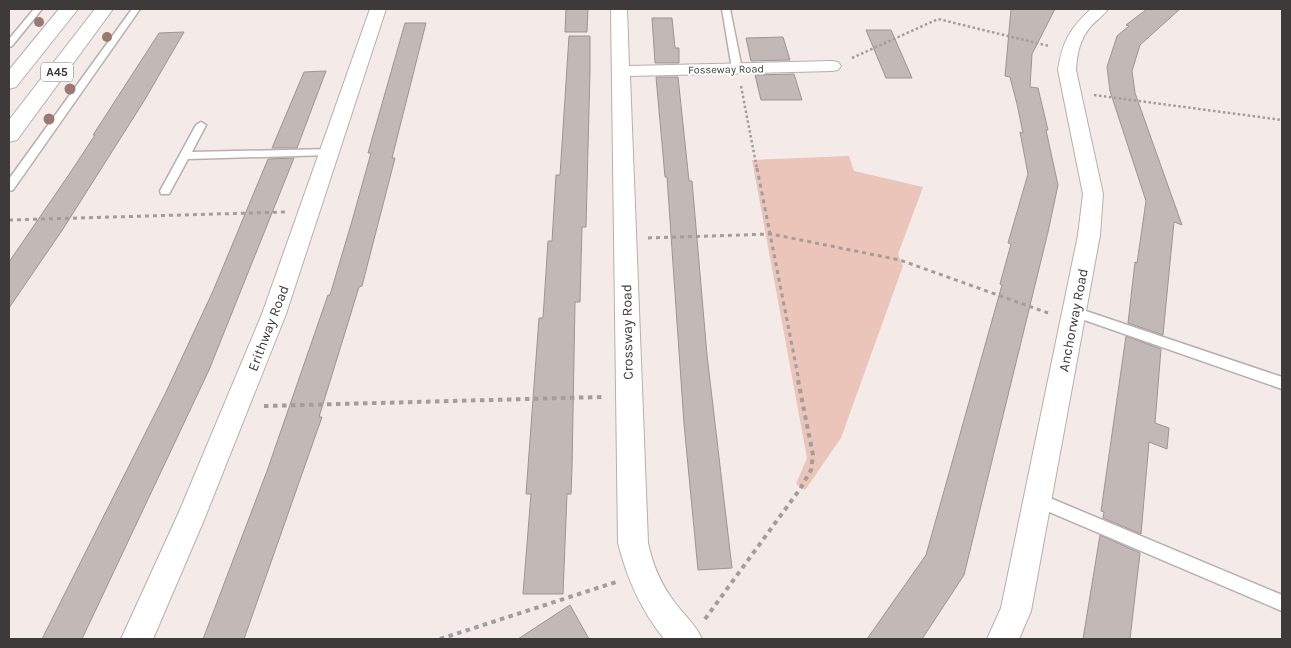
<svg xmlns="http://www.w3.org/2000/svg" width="1291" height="648" font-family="Karla,sans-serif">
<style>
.green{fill:#ebc4ba}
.building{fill:#c2b9b7;stroke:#9d9593}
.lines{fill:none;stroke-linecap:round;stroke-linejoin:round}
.lane-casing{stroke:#b7afad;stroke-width:3}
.street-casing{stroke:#b7afad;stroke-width:2}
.highway-casing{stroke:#b7afad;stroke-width:2}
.path-far2{stroke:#a39d9b;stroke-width:2.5;stroke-dasharray:2.5 2.5;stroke-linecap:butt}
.path-far1{stroke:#a39d9b;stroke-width:3;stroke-dasharray:4 4;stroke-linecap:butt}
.path{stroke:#a39d9b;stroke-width:4;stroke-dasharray:4.5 4.5;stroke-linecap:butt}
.lane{fill:#fff;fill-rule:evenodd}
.street{fill:#fff;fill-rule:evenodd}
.highway{fill:#fff;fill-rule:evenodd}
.tree{fill:#997972}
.labels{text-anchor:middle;stroke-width:4;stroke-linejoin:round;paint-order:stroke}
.far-street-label{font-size:11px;fill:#3e3a39;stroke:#fff}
.shield{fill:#fff;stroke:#787574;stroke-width:1}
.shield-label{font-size:12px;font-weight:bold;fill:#3e3a39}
.street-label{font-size:14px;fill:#3e3a39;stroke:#fff}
</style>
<rect width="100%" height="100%" fill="#f4ebe9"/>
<!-- green -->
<path class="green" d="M849,156L854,171L923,187L898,254L903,266L841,438L805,490L796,484L807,458L752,160Z"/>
<!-- building -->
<path class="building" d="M566,9H588L587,32H565Z
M1011,9H1055L1032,54L1030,87L1038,88L1048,130H1046L1058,185L1048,232L964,575L922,639H867L926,555L1002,285L1000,284L1011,244L1008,243L1028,174L1020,132L1023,133L1017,104L1010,77L1005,76Z
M1147,9H1180L1140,45L1132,71L1135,93L1182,225L1174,222L1163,335L1128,323L1135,262L1137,263L1146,201L1110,91L1107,67L1117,36L1129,26L1126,25Z
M652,18H672L675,48H679V63H655Z
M405,23H426L392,158H395L362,286L359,287L319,417H322L244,639H203L267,471L328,295H330L352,221L371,153H368Z
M866,30H891L912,78H886Z
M184,32L144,101L63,229L9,308V262L72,170L95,135H93L159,33Z
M569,36H590V71L586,227H582L580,302H575L572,468L571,494H567L563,594H523L531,494H526L539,318H543L548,241H552L556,175H560Z
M783,37L790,60L751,61L746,38Z
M326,71L297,148H272L304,72Z
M794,74L802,100H761L755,75Z
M656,77H678L689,181H692L707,355L732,568L698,570L684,424L667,177H665Z
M294,158L209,370L82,639H42L166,392L213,291L268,159Z
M1126,336L1161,349L1155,423L1169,428L1167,449L1149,442L1141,534L1103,518L1104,512L1101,511Z
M1100,535L1140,553L1130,639H1083Z
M570,605L589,639H518Z"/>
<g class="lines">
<!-- lane casing -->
<g class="lane-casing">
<path id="lane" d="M34,9H42L12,46L9,47V39Z
M132,9H140L13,190L9,191V179Z
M722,9H730L742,69L740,71L737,72L732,69Z
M201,122L206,125L192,152L330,149L335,152L330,155L188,159L169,194H161L160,191L196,125Z
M1074,307L1282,377V389L1070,315L1068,312L1070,309Z
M1038,493L1282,595V611L1033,505L1031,500L1033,495Z"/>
</g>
<!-- street casing -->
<g class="street-casing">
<path id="street" d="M370,9H386L286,314L204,520L153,639H121L179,512L262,314Z
M611,9H627L629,66L832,61L838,62L841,66L838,70L832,71L630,76L648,543C653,566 661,585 676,604C685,616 696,625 702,639H664C641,610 627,579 618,543Z
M1091,9H1108C1103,16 1097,20 1091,26C1080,39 1077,53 1076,70L1103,194L1100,235L1031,611L1019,639H987L1001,608L1078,235L1083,194L1058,70C1062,42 1070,28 1091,9Z"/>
</g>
<!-- highway casing -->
<g class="highway-casing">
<path id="highway" d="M59,9H78L16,87L9,89V70Z
M95,9H113L17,140L9,142V120Z"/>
</g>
<!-- path-far2 -->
<path class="path-far2" d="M852,58L938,19L1049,46
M741,86L757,169
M1094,95L1282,120"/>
<!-- path-far1 -->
<path class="path-far1" d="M757,168L799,381
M9,220L285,212
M648,238L771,234L900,260L1048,313"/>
<!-- path -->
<path class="path" d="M264,406L602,397
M705,619L800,489L811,470L813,455L798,380
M440,639L616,582"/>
<!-- lane -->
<use href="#lane" class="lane"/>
<!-- street -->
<use href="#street" class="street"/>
<!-- highway -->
<use href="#highway" class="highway"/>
</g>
<!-- trees -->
<g class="tree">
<circle cx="39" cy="22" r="5"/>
<circle cx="107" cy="37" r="5"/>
<circle cx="70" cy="89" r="5.5"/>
<circle cx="49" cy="119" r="5.5"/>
</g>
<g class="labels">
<!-- far-street labels -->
<g class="far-street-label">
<text transform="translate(726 69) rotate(-1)" y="4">Fosseway Road</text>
</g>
<!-- shield labels -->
<rect class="shield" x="41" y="62.5" width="32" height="19" rx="4"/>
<g class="shield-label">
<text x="57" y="76">A45</text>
</g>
<!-- street labels -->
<g class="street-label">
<text transform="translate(1073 320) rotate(-79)" y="5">Anchorway Road</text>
<text transform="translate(268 328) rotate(-69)" y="5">Erithway Road</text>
<text transform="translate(627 332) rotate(-91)" y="5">Crossway Road</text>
</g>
</g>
<!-- border -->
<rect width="1291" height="648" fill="none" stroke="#3e3a39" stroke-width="20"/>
</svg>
